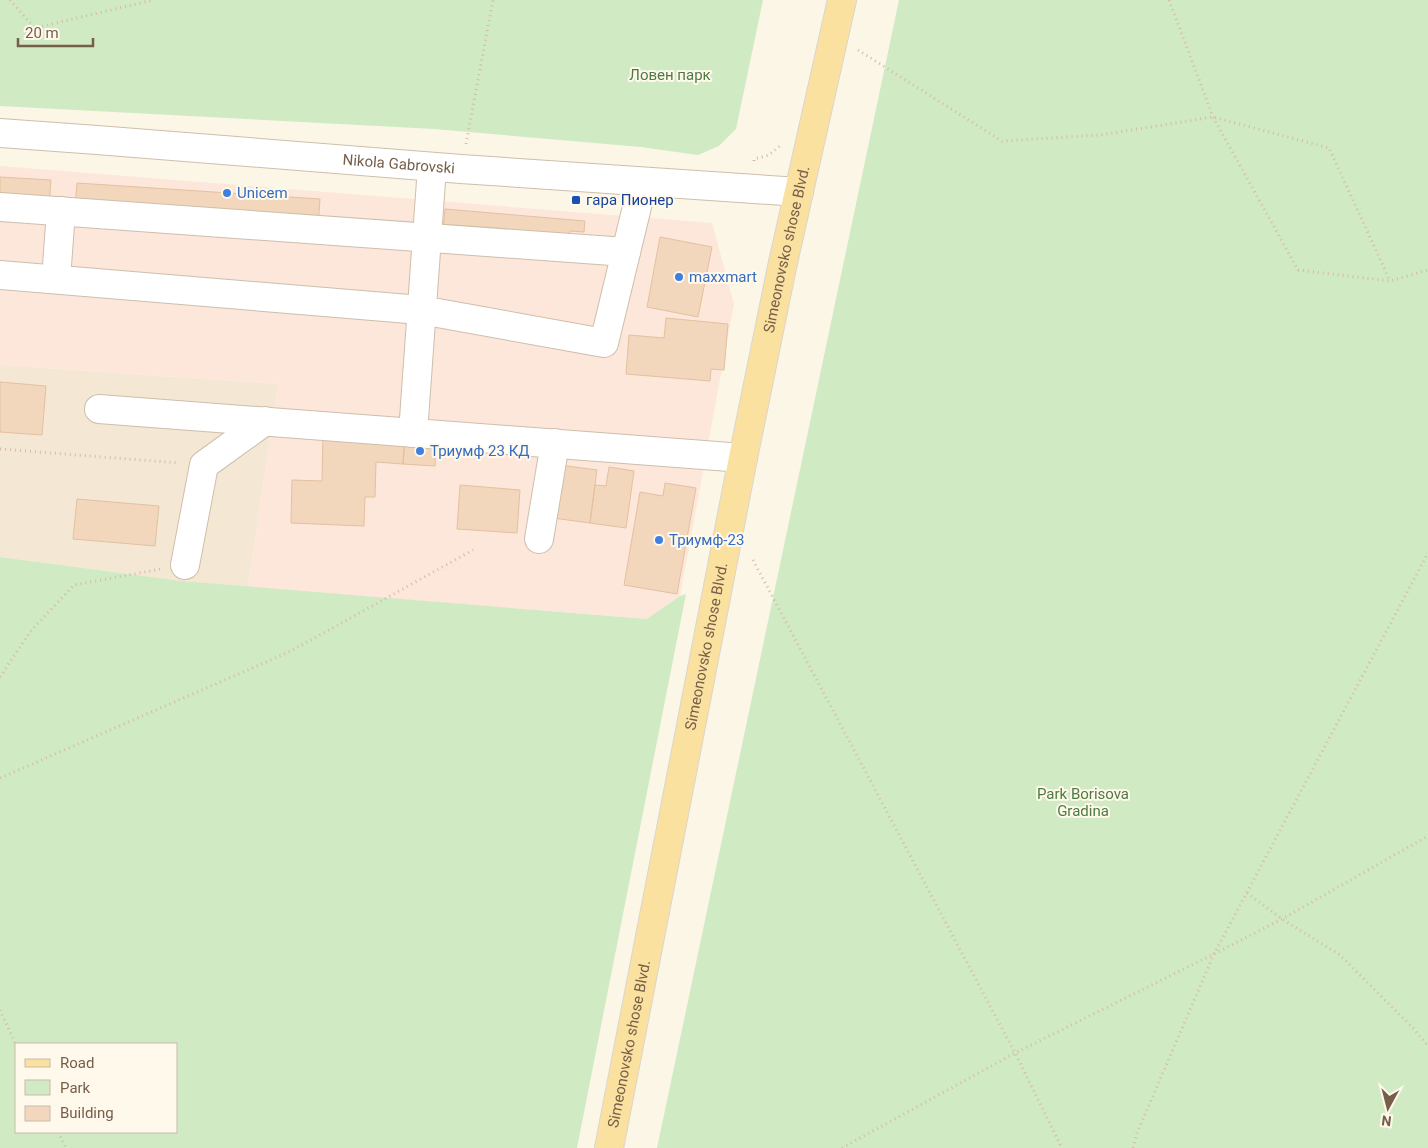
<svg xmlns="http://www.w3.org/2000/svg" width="1428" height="1148" font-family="Roboto,sans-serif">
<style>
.residential{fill:#f4e8d4}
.commercial{fill:#fce7da}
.green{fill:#d0eac4;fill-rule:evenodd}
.building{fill:#f2d7bd;stroke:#e4c09e}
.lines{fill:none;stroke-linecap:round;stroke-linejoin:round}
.minor-casing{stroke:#cebeac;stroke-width:30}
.major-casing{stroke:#dbd5d0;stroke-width:30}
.path{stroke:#d7bba0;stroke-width:3;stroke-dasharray:1 4;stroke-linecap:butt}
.minor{stroke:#fff;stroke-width:28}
.major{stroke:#fae19f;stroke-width:28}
.shop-dot{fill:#3f7fe0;stroke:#fff9ec;stroke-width:2}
.transit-dot{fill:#1a4fb4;stroke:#fff9ec;stroke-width:2}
.labels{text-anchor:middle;stroke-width:4;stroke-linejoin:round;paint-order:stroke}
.park-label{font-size:15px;fill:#4d7b42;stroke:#fff9ec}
.street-label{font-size:15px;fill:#765e4a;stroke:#fff9ec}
.shop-label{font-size:15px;fill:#366cbe;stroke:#fff9ec;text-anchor:start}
.transit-label{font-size:15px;fill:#164399;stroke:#fff9ec;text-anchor:start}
</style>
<rect width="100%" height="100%" fill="#fcf6e6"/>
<!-- residential -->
<path class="residential" d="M0,365L278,384L248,587L182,581L0,557Z"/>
<!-- commercial -->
<path class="commercial" d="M0,166L712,223L734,304L680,596L648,619L248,587L278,384L0,365Z"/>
<!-- green -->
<path class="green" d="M0,0H763L736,129L719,146L698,155L641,147L434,129L0,106Z
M899,0H1428V1148H657Z
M0,557L182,581L647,619L680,596L686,594L577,1148H0ZM16,1044H176V1132H16Z"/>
<!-- building -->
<path class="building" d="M0,177L51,180L49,206L0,202Z
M77,183L320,199L318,225L75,208Z
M445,209L585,221L584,232L570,231L568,244L443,233Z
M660,237L712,247L698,317L647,307Z
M666,318L728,324L724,370L711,369L710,381L626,374L629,335L664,338Z
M0,382L46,386L42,435L0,432Z
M323,433L405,436L403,464L376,462L375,497H365L364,526L291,523L292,480L322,481Z
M405,436L436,438L435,466L403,464Z
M560,465L597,470L590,523L553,518Z
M609,467L634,471L626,528L590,523L595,485L606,486Z
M665,483L696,488L677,594L624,585L640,492L663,496Z
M460,485L520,490L517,533L457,529Z
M77,499L159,506L155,546L73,539Z"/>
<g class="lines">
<!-- minor casing -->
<g class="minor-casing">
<g id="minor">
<path id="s1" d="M0,133L97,140L461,169L799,192"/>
<path d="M0,207L626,252"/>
<path d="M0,275L421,310L604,343L643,182"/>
<path d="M56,279L61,211"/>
<path d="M99,409L743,458"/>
<path d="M413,433L432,167"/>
<path d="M539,539L555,443"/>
<path d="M185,565L204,465L265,421"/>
</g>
</g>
<!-- major casing -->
<g class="major-casing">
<g id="major">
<path id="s2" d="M609,1148L743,458L782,267L842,0"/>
</g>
</g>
<!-- path -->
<path class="path" d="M10,0L35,28L153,0
M1169,0L1213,117L1298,270L1390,281L1428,270
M858,50L1002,141L1100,135L1213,117L1329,148L1390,281
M466,144L493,0
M754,161V159L769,155L782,144
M0,449L179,463
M753,560L1015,1053L1062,1148
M0,677L30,632L74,585L161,569
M0,778L291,651L473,550
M1247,893L1282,919L1340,955L1413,1028L1428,1046
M0,1010L16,1045
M58,1132L66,1148
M842,1148L1015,1053L1214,954L1282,919L1428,836
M1133,1148L1137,1133L1214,954L1428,553"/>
<!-- minor -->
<use href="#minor" class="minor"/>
<!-- major -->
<use href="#major" class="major"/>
</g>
<!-- markers -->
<g class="shop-dot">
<circle cx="227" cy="193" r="5"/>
<circle cx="679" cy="277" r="5"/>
<circle cx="420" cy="451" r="5"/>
<circle cx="659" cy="540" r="5"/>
</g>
<rect class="transit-dot" x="571" y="195" width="10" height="10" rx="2.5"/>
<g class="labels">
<!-- park labels -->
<g class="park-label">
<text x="670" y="80">Ловен парк</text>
<text x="1083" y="799">Park Borisova<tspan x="1083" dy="17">Gradina</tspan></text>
</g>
<!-- street labels -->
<g class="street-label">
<text dy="5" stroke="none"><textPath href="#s1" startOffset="400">Nikola Gabrovski</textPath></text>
<text dy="5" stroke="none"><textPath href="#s2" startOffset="916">Simeonovsko shose Blvd.</textPath></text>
<text dy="5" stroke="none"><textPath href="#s2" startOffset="511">Simeonovsko shose Blvd.</textPath></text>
<text dy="5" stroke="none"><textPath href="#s2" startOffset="106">Simeonovsko shose Blvd.</textPath></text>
</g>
<!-- shop labels -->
<g class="shop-label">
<text x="237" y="198">Unicem</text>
<text x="689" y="282">maxxmart</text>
<text x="430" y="456">Триумф 23 КД</text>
<text x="669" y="545">Триумф-23</text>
</g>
<!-- transit labels -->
<g class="transit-label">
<text x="586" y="205">гара Пионер</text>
</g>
</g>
<!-- legend -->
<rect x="15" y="1043" width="162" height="90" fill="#fff9ec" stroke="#c8bbab"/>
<rect x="25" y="1059" width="25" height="8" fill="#fae19f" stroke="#c8bbab"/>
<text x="60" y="1068" font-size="15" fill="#765e4a">Road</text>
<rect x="25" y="1080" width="25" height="15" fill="#d0eac4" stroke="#c8bbab"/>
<text x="60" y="1093" font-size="15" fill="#765e4a">Park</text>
<rect x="25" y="1106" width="25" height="15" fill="#f2d7bd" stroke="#c8bbab"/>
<text x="60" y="1118" font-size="15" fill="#765e4a">Building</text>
<!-- north arrow -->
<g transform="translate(1388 1108) rotate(187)" stroke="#fff9ec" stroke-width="4" paint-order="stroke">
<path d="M0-4L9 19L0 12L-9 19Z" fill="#765e4a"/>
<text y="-8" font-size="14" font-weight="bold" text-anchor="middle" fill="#765e4a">N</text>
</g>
<!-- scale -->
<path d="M18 38v8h75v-8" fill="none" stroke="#765e4a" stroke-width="2.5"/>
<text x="25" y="38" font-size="15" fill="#765e4a" stroke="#fff9ec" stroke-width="4" paint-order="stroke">20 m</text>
</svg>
